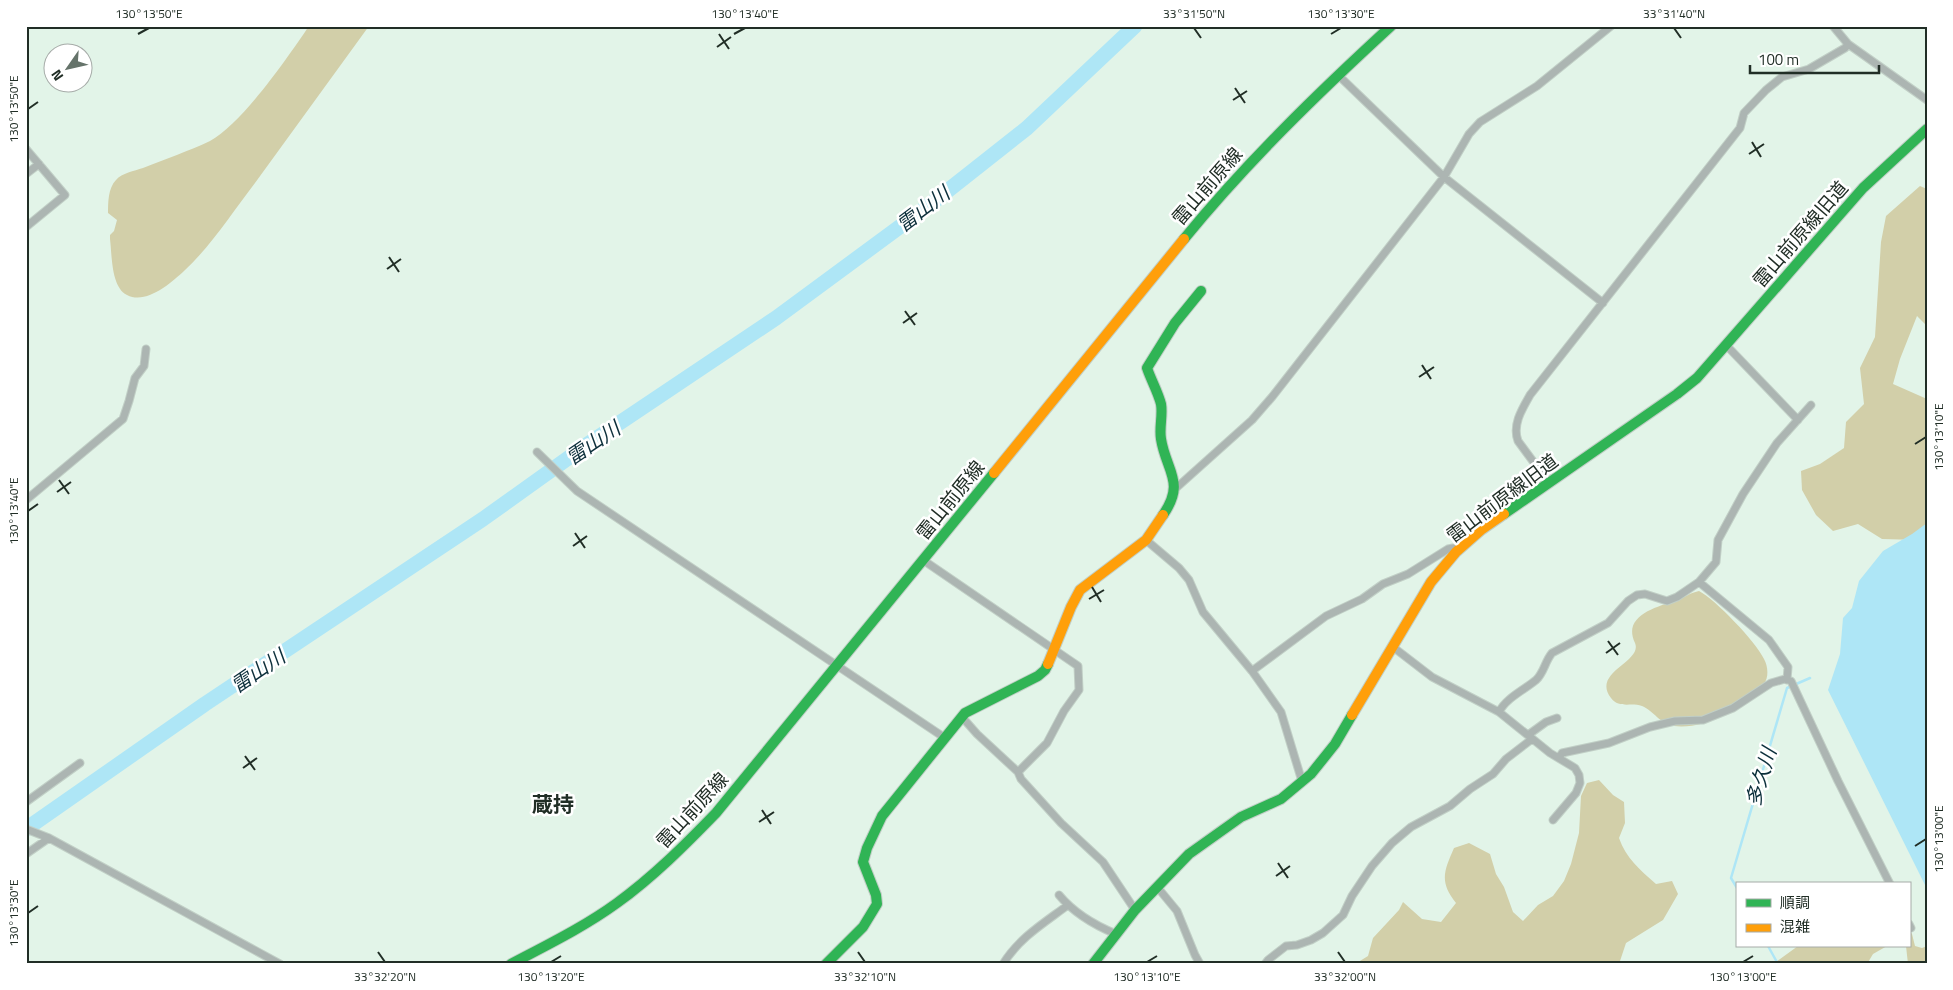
<svg xmlns="http://www.w3.org/2000/svg" width="1953" height="990" font-family="'Titillium Web','Noto Sans JP',sans-serif">
<style>
.forest{fill:#d2cfa9}
.water{fill:#aee6f6}
.lines{fill:none;stroke-linecap:round;stroke-linejoin:round}
.stream{stroke:#aee6f6;stroke-width:2.5}
.river{stroke:#aee6f6;stroke-width:15}
.street-casing{stroke:#c1cfc6;stroke-width:9}
.fast-casing{stroke:#c1cfc6;stroke-width:12}
.slow-casing{stroke:#c1cfc6;stroke-width:12}
.street{stroke:#acb5b2;stroke-width:7}
.fast{stroke:#30b455;stroke-width:10}
.slow{stroke:#ff9f0a;stroke-width:10}
.ticks{fill:none;stroke:#212e26;stroke-width:2}
.labels{text-anchor:middle;stroke-width:5;stroke-linejoin:round;paint-order:stroke}
.street-label{font-size:19px;fill:#212e26;stroke:#fff}
.water-label{font-size:20px;font-style:italic;fill:#0c2f3b;stroke:#fff}
.quarter-label{font-size:21px;font-weight:bold;fill:#212e26;stroke:#fff}
.neatline{fill:none;stroke:#212e26;stroke-width:2}
.ticks-label{font-size:12px;text-anchor:middle;fill:#212e26}
</style>
<rect width="100%" height="100%" fill="#e2f4e8"/>
<!-- forest -->
<path class="forest" d="M309,26H369C331,78 293,131 255,183C232,213 211,246 184,271C171,283 146,305 127,295C111,287 112,255 110,239V235L114,231L117,220L108,213C108,203 108,188 116,180C122,173 134,171 143,168C165,159 189,151 210,141C242,124 288,57 309,26Z
M1920,186L1927,189V326L1917,316L1900,359L1893,384L1927,399V531L1918,540L1882,539L1858,524L1833,531L1816,515L1802,490L1801,471L1820,464L1844,448L1846,422L1864,404L1860,368L1875,337L1881,242L1886,216Z
M1699,591C1715,599 1756,642 1764,659C1768,666 1769,677 1764,684C1760,690 1729,713 1722,716C1708,723 1690,728 1674,726C1660,724 1654,711 1642,706C1631,702 1619,709 1611,698C1591,672 1643,662 1635,643C1622,616 1656,607 1675,601C1684,598 1689,593 1699,591Z
M1599,780L1613,795L1624,802L1625,823L1619,838C1626,858 1640,870 1656,884L1672,881L1678,894L1663,920L1626,943L1619,964H1355L1368,956L1373,938L1399,910L1403,902L1422,919L1441,922L1456,903C1439,882 1444,871 1454,848L1469,843L1490,854L1496,874L1504,887L1513,912L1523,921L1538,905L1553,896L1564,881L1571,864L1579,833L1581,796L1587,783Z
M1909,930L1912,934L1915,946L1922,948L1927,946V964H1908L1906,946H1909Z
M1798,946H1887L1873,954L1867,964H1773Z"/>
<!-- water -->
<path class="water" d="M1927,523V889L1828,690L1840,654L1843,618L1852,608L1859,581L1883,551L1912,534Z"/>
<g class="lines">
<!-- stream -->
<path class="stream" d="M1737,888L1731,878L1787,688L1810,678
M1768,946L1778,964"/>
<!-- river -->
<path class="river" d="M26,829L205,704L483,519L585,446L776,318L932,203L1027,128L1135,26"/>
<!-- street casing -->
<g class="street-casing">
<path id="street" d="M1833,26L1848,44L1927,100
M1338,75L1444,177L1603,303
M26,149L65,195L26,227
M26,174L39,164
M1726,345L1798,420
M537,452L577,491L945,738
M1549,483L1518,441C1512,425 1522,409 1530,395L1740,128L1744,113L1766,90L1782,77L1809,69L1845,48L1848,44
M1175,489L1252,420L1272,397L1444,177L1469,134L1480,122L1537,86L1611,26
M26,500L123,419L129,401L135,378L144,366L146,349
M1146,540L1179,568L1189,580L1203,612L1252,671L1281,712L1301,778L1303,781
M923,560L1078,666L1079,690L1064,711L1047,743L1018,772L1021,779L1061,823L1103,862L1135,910
M1699,582L1769,640L1788,667L1787,680
M1393,647L1432,677L1499,712L1550,753L1575,768L1579,775L1580,783L1576,793L1553,820
M1252,671L1326,616L1362,599L1383,584L1408,574L1448,549L1453,548L1456,552
M1499,712C1506,698 1524,690 1536,680C1544,673 1545,661 1552,653L1608,623L1628,601L1637,595L1645,594L1667,601L1677,597L1699,582L1716,562L1718,540L1743,494L1777,443L1811,405
M962,717L977,734L1018,772
M1528,735L1546,722L1557,718
M1559,758L1562,753L1609,743L1650,727L1675,721L1703,720L1733,708L1771,683L1785,679L1791,681L1838,781L1890,884
M26,802L80,763
M26,829L49,838L280,964
M26,854L49,838
M1158,888L1177,911L1195,955L1200,964
M1059,895C1074,913 1094,925 1116,934
M1909,924L1911,928
M1003,964C1019,938 1044,923 1068,905
M1265,964L1268,960L1286,946L1297,945L1311,940L1323,933L1343,915L1352,896L1372,866L1392,843L1411,827L1450,806L1470,789L1493,774L1506,759L1532,739"/>
</g>
<!-- fast casing -->
<g class="fast-casing">
<path id="fast" d="M1184,239C1247,162 1318,93 1391,26
M1504,514L1677,394L1697,378L1863,188L1927,129
M1163,515C1186,482 1166,471 1161,439C1159,428 1163,415 1161,404C1158,392 1151,380 1147,368L1175,323L1201,291
M511,964C547,945 584,927 617,903C653,877 685,845 716,813L994,473
M826,964L863,927L877,904L876,895L863,862L867,848L882,816L965,713L1038,676L1045,670L1048,664
M1093,964L1135,910L1189,854L1241,817L1281,799L1311,774L1335,744L1352,715"/>
</g>
<!-- slow casing -->
<g class="slow-casing">
<path id="slow" d="M994,473L1184,239
M1048,664L1071,607L1080,590L1146,540L1163,515
M1352,715L1431,582L1456,552L1481,530L1504,514"/>
</g>
<!-- street -->
<use href="#street" class="street"/>
<!-- fast -->
<use href="#fast" class="fast"/>
<!-- slow -->
<use href="#slow" class="slow"/>
</g>
<!-- ticks -->
<path class="ticks" d="M1194,28L1201,38M1674,28L1681,38M138,34L149,28M719,34L729,49M734,34L745,28M1331,34L1341,28M717,47L731,37M1235,88L1245,103M1233,100L1247,91M28,109L38,102M1752,142L1761,157M1749,154L1764,144M389,257L399,272M387,269L401,259M905,311L915,325M903,323L917,313M1422,365L1431,379M1419,377L1434,367M1915,444L1926,437M59,480L69,494M57,492L71,482M28,511L38,504M575,533L585,548M573,546L587,536M1092,587L1101,602M1089,599L1104,590M1608,641L1618,655M1606,653L1620,643M245,756L255,770M243,768L257,758M762,810L771,824M759,822L774,812M1915,846L1926,839M1278,863L1288,878M1276,876L1290,866M28,913L38,906M378,952L385,962M858,952L865,962M1338,952L1345,962M551,962L561,956M1147,962L1157,956M1743,962L1753,956"/>
<g class="labels">
<!-- street labels -->
<g class="street-label">
<text transform="translate(1207 186) rotate(-49)" y="7">雷山前原線</text>
<text transform="translate(1800 234) rotate(-49)" y="7">雷山前原線旧道</text>
<text transform="translate(1502 498) rotate(-37)" y="7">雷山前原線旧道</text>
<text transform="translate(950 500) rotate(-51)" y="7">雷山前原線</text>
<text transform="translate(692 810) rotate(-47)" y="7">雷山前原線</text>
</g>
<!-- water labels -->
<g class="water-label">
<text transform="translate(923 209) rotate(-37)" y="7">雷山川</text>
<text transform="translate(593 443) rotate(-34)" y="7">雷山川</text>
<text transform="translate(258 671) rotate(-34)" y="7">雷山川</text>
<text transform="translate(1761 777) rotate(-73)" y="7">多久川</text>
</g>
<!-- quarter labels -->
<g class="quarter-label">
<text x="553" y="812">蔵持</text>
</g>
</g>
<!-- border -->
<rect width="1953" height="990" fill="none" stroke="#ffffff" stroke-width="55"/>
<!-- legend -->
<rect x="1736" y="882" width="175" height="65" fill="#ffffff" stroke="#a6aba8"/>
<rect x="1746" y="899" width="25" height="8" fill="#30b455" stroke="#a6aba8"/>
<text x="1780" y="908" font-size="15" fill="#212e26">順調</text>
<rect x="1746" y="924" width="25" height="8" fill="#ff9f0a" stroke="#a6aba8"/>
<text x="1780" y="932" font-size="15" fill="#212e26">混雑</text>
<!-- north arrow -->
<g transform="translate(68 68) rotate(236)"><circle r="24" fill="#ffffff" stroke="#a6aba8"/>
<path d="M0-4L9 19L0 12L-9 19Z" fill="#65736a"/>
<text y="-8" font-size="14" font-weight="bold" text-anchor="middle" fill="#212e26">N</text>
</g>
<!-- scale -->
<path d="M1750 65v8h129v-8" fill="none" stroke="#212e26" stroke-width="2.5"/>
<text x="1758" y="65" font-size="15" fill="#212e26" stroke="#ffffff" stroke-width="4" paint-order="stroke">100 m</text>
<rect x="28" y="28" width="1898" height="934" class="neatline"/>
<g class="ticks-label">
<text x="149" y="18">130°13'50"E</text>
<text x="745" y="18">130°13'40"E</text>
<text x="1194" y="18">33°31'50"N</text>
<text x="1341" y="18">130°13'30"E</text>
<text x="1674" y="18">33°31'40"N</text>
<text transform="translate(14 109) rotate(-90)" y="4">130°13'50"E</text>
<text transform="translate(1939 437) rotate(-90)" y="4">130°13'10"E</text>
<text transform="translate(14 511) rotate(-90)" y="4">130°13'40"E</text>
<text transform="translate(1939 839) rotate(-90)" y="4">130°13'00"E</text>
<text transform="translate(14 913) rotate(-90)" y="4">130°13'30"E</text>
<text x="385" y="981">33°32'20"N</text>
<text x="551" y="981">130°13'20"E</text>
<text x="865" y="981">33°32'10"N</text>
<text x="1147" y="981">130°13'10"E</text>
<text x="1345" y="981">33°32'00"N</text>
<text x="1743" y="981">130°13'00"E</text>
</g>
</svg>
